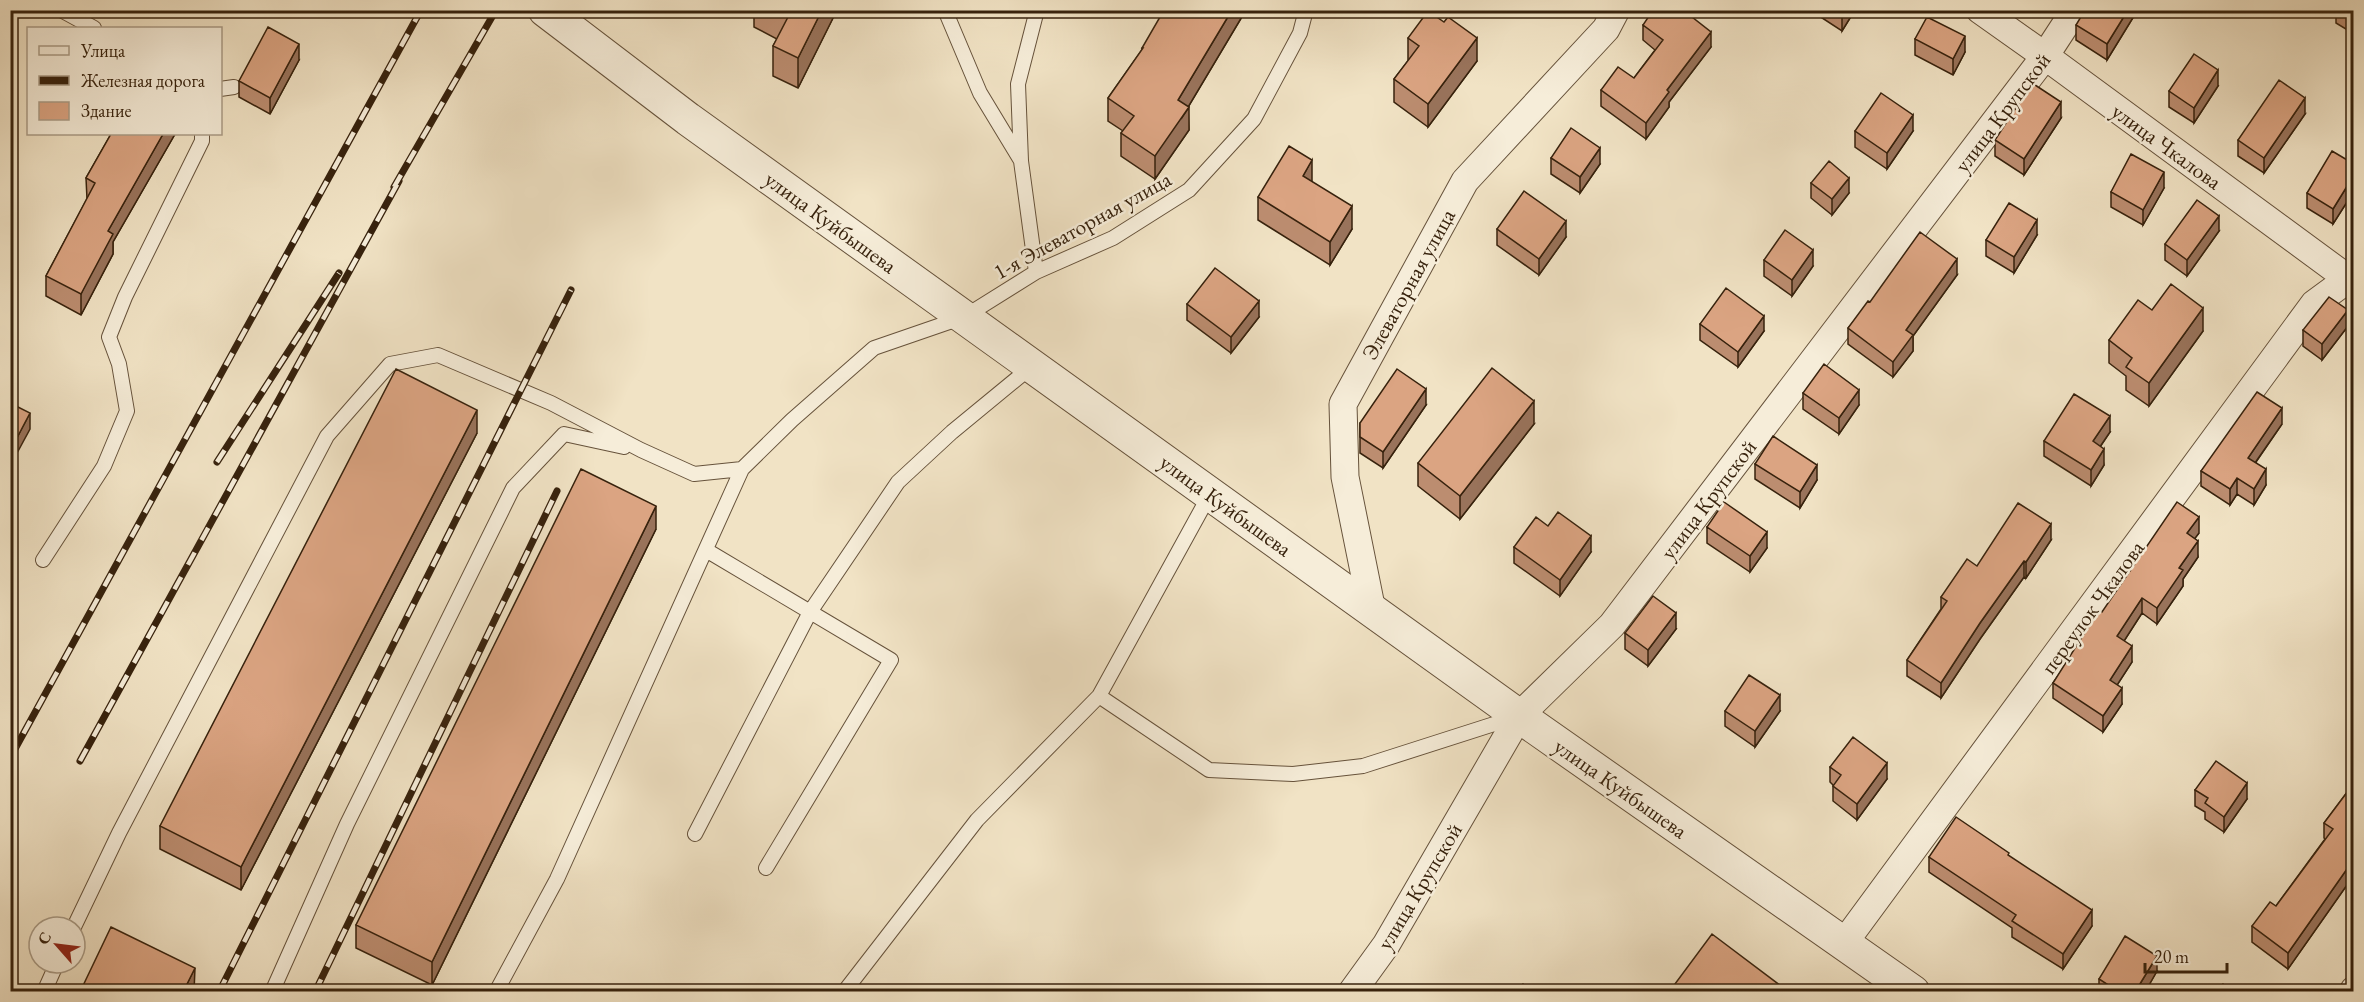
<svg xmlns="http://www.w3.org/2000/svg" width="2364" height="1002" font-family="'EB Garamond',serif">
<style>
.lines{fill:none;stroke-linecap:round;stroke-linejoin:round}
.service-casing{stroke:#66523b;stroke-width:16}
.minor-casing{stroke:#66523b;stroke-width:29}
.tertiary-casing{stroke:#66523b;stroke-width:35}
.service{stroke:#f6edd9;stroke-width:14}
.minor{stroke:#f6edd9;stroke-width:27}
.tertiary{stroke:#f6edd9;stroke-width:33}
.rail-casing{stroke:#37220d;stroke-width:7}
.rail{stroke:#f6edd9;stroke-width:4.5;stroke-dasharray:14;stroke-linecap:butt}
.wall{fill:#bc8d70;stroke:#37220d;stroke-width:1.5}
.shaded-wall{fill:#99735b;stroke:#37220d;stroke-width:1.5}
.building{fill:#dba482;stroke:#37220d;stroke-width:1.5}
.labels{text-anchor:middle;stroke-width:5;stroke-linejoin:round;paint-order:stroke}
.street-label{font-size:22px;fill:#37220d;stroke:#f6edd9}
</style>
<rect width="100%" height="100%" fill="#f1e3c5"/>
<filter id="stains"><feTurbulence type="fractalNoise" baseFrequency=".00333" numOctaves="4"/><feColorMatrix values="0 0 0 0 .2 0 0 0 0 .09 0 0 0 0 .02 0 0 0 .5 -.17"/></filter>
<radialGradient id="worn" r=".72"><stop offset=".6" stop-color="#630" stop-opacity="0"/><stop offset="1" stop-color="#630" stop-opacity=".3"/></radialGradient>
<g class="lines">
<!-- service casing -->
<g class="service-casing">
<path id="service" d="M61,10L94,28
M945,10L980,93L1020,159
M220,89L234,87
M1036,272L1021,161L1018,84L1037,10
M706,550L891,660L766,868
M43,560L104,466L127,411L119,364L109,337L125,297L202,141V134
M1099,696L1209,770L1293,774L1363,766L1516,717
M695,834L810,612L898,482L952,432L1031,367
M74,927L119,833L327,436L390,364L438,355L551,403L641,450L694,474L742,469L792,420L874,348L964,317L1036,272L1113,238L1189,190L1254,119L1300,33L1306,10
M44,992L57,963
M272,992L347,824L513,488L564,434L624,447
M496,992L557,879L742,469
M844,992L977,820L1099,696L1210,494"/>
</g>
<!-- minor casing -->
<g class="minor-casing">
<path id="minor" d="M1980,10L2045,56L2354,283
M1372,611L1345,477L1343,404L1465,181L1606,29L1616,10
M1844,943L2314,304L2348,279
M1352,992L1386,945L1519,716L1612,625L2045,56L2075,10
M2353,992L2354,990"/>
</g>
<!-- tertiary casing -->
<g class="tertiary-casing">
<path id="tertiary" d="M545,10L688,119L1519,716L1913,992"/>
</g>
<!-- service -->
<use href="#service" class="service"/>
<!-- minor -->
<use href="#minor" class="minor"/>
<!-- tertiary -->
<use href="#tertiary" class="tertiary"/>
<!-- rail casing -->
<g class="rail-casing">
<path id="rail" d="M394,187L496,10
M217,462L339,273
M10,758L421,10
M80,761L399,181
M219,992L571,290
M315,992L557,491"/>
</g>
<!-- rail -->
<use href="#rail" class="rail"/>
</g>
<!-- wall -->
<path class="wall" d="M754,10H837L798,88L773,76V46L777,39L754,27Z
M1246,10L1188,107L1189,130L1155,179L1121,156V133L1123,131L1108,121V98L1142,50V48Z
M1813,10H1855L1842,31L1813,12Z
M2134,10V16L2107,60L2076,40V25Z
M2336,10H2354V34L2336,23Z
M1444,22L1477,61L1428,127L1394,102V79L1408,61V38Z
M1643,25L1711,47L1669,102V107L1646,139L1601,106V90L1634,78L1655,50L1643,40Z
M1915,39L1965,52L1953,75L1915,55Z
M299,60L270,114L239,97V81Z
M2218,86L2194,123L2169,107V91Z
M2305,114L2264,173L2238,156V140Z
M2061,118L2024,175L1995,156V140Z
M1855,131H1913L1887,169L1855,147Z
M111,134H175L113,242V254L81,315L46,296V276L87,199L86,178Z
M1551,158L1600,164L1580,193L1551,174Z
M2354,164V191L2333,224L2307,208V193Z
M1312,182L1352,229L1330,265L1258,220V197Z
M1811,183L1849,193L1832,215L1811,198Z
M2164,188L2143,225L2111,207V192Z
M1497,229L1566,237L1539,275L1497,245Z
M2219,231L2187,276L2165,260V244Z
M2037,235L2014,273L1986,256V240Z
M1764,260L1813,266L1792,296L1764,276Z
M1957,275L1913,336V351L1893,377L1848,344V328L1870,302Z
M1187,304L1259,317L1231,353L1187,320Z
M2152,310L2203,331L2149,406L2126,390V376L2109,363V340Z
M1700,324L1764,331L1738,367L1700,340Z
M2348,326L2322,360L2303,346V330Z
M1803,393L1859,405L1839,434L1803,409Z
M1426,405L1383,468L1360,453V423Z
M1534,424L1460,519L1418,486V463Z
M2282,424L2256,462L2266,485L2254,505L2237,494L2230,505L2201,486V471Z
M2110,432L2100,447L2104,465L2091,486L2044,456V441Z
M477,433L241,890L160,849V826Z
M1755,464L1817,480L1800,508L1755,479Z
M1707,527L1767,548L1750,572L1707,543Z
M656,529L432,985L356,948V925Z
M2199,533L2194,539L2198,557L2183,579V586L2157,624L2142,613L2124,641L2132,662L2117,685L2122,704L2103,732L2053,698V683L2102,612Z
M2051,540L2026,578L2024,577L1980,639L1941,698L1907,676V660L1941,609V597L1977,566Z
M1514,547L1591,552L1560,596L1514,563Z
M1676,629L1648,666L1625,649V633Z
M1725,711H1780L1755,747L1725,726Z
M2354,763V782L2352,781V765Z
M1830,767L1887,779L1857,820L1833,801V785L1830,782Z
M2354,783V875L2288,969L2252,942V926L2276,906L2325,839L2324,838V823Z
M2195,790L2247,799L2224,832L2205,819V812L2195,806Z
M2009,856L2092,926L2063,969L2012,937V928L1929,872V857Z
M2157,971L2145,992H2099V979Z"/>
<!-- shaded-wall -->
<path class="shaded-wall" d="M822,10H837L798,88V58Z
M1232,10H1246L1181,119L1189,107V130L1155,179V156L1178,100Z
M1845,10H1855L1842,31V15Z
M2128,10H2134V16L2107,60V44Z
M1711,32V47L1669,102V107L1646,139V123L1667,90Z
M1965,36V52L1953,75V59Z
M1477,38V61L1428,127V104Z
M299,44V60L270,114V98Z
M2218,70V86L2194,123V108Z
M2305,98V114L2264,173V158Z
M2061,102V118L2024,175V159Z
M1913,115V131L1887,169V153Z
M163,134H175L113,242V254L81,315V294L108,231Z
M1600,148V164L1580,193V177Z
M1312,160V183L1303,176Z
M2164,172V188L2143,225V210Z
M2354,175V191L2333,224V209Z
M1849,178V193L1832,215V199Z
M1352,206V229L1330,265V242Z
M2219,216V231L2187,276V260Z
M2037,220V235L2014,273V257Z
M1566,221V237L1539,275V259Z
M1813,250V266L1792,296V280Z
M1957,259V275L1913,336V351L1893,377V362L1906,330Z
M1259,301V317L1231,353V337Z
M2203,308V331L2149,406V383Z
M2348,310V326L2322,360V344Z
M1764,316V331L1738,367V352Z
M1426,389V405L1383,468V452Z
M1859,390V405L1839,434V418Z
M1534,401V424L1460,519V496Z
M2282,408V424L2248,473V458Z
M477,410V433L241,890V867Z
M30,413V429L10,466V451Z
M2110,416V432L2093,457V441Z
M2104,449V465L2091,486V470Z
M1817,465V480L1800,508V492Z
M2266,469V485L2254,505V489Z
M2237,478V494L2230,505V489Z
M656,506V529L432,985V962Z
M2199,517V533L2187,549V533Z
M2051,524V540L2026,578V562Z
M1767,532V548L1750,572V556Z
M1591,536V552L1560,596V580Z
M2198,541V557L2183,579V586L2157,624V608L2179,568Z
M2024,561V577L1980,639L1941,698V683L1980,623Z
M2142,598V613L2117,652V636Z
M1676,613V629L1648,666V650Z
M2132,646V662L2110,696V680Z
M2122,688V704L2103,732V716Z
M1780,695V711L1755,747V731Z
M1887,763V779L1857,820V804Z
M2247,783V799L2224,832V817Z
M2354,859V875L2288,969V953Z
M2092,910V926L2063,969V954Z
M2157,956V971L2145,992H2135Z
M195,968L194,992H183Z"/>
<!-- building -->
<path class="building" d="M779,10H822L798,58L773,46L789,15Z
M1164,10H1232L1178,100L1189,107L1155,156L1121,133L1134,116L1108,98L1143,48H1142Z
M1653,10H1683L1711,32L1667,90L1669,92L1646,123L1601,90L1618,67L1634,78L1663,40L1643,25Z
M1835,10H1845L1842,15Z
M2085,10H2128L2107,44L2076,25Z
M2341,10H2354V19Z
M1428,11L1444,22L1448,17L1477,38L1428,104L1394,79L1419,46L1408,38Z
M1927,17L1965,36L1953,59L1915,39Z
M268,27L299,44L270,98L239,81Z
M2194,54L2218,70L2194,108L2169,91Z
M2279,80L2305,98L2264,158L2238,140Z
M2032,83L2061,102L2024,159L1995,140Z
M1881,93L1913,115L1887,153L1855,131Z
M1571,128L1600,148L1580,177L1551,158Z
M111,134H163L108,231L113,234L81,294L46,276L95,183L86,178Z
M1289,146L1312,160L1303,176L1352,206L1330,242L1258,197Z
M2332,151L2354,164V175L2333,209L2307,193Z
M2131,154L2164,172L2143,210L2111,192Z
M1829,161L1849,178L1832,199L1811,183Z
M1524,191L1566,221L1539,259L1497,229Z
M2197,200L2219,216L2187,260L2165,244Z
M2009,203L2037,220L2014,257L1986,240Z
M1785,230L1813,250L1792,280L1764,260Z
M1920,232L1957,259L1906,330L1913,335L1893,362L1848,328L1868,301L1870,302Z
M1215,268L1259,301L1231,337L1187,304Z
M2171,284L2203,308L2149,383L2126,367L2132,358L2109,340L2138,300L2152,310Z
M1726,288L1764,316L1738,352L1700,324Z
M2329,297L2348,310L2322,344L2303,330Z
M1824,364L1859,390L1839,418L1803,393Z
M1492,368L1534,401L1460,496L1418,463Z
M396,369L477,410L241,867L160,826Z
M1397,369L1426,389L1383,452L1360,437V423Z
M2257,392L2282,408L2248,458L2266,469L2254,489L2237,478L2230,489L2201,471Z
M2074,394L2110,416L2093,441L2104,449L2091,470L2044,441Z
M10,403L30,413L10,451Z
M1773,436L1817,465L1800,492L1755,464Z
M581,469L656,506L432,962L356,925Z
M1724,502L1767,532L1750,556L1707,527Z
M2177,502L2199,517L2187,533L2198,541L2179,568L2183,570L2157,608L2142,598L2117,636L2132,646L2110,680L2122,688L2103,716L2053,683L2099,610L2102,612Z
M2018,503L2051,524L2026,562L2024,561L1980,623L1941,683L1907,660L1947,601L1941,597L1967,559L1977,566Z
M1558,512L1591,536L1560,580L1514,547L1536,517L1548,526Z
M1653,596L1676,613L1648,650L1625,633Z
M1749,675L1780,695L1755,731L1725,711Z
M1853,737L1887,763L1857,804L1833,786L1841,775L1830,767Z
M2216,761L2247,783L2224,817L2205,803L2208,798L2195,790Z
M2354,783V859L2288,953L2252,926L2270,902L2276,906L2333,829L2324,823Z
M1956,817L2009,853L2008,855L2092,910L2063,954L2012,921L2016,915L1929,857Z
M111,927L195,968L183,992H80Z
M1712,934L1789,992H1669Z
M2125,936L2157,956L2135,992H2119L2099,979Z
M1523,984L1533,992H1517Z
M2223,984L2235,992H2218Z"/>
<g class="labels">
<!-- street labels -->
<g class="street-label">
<text transform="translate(2002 112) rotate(-53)" y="8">улица Крупской</text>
<text transform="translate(2167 146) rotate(36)" y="8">улица Чкалова</text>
<text transform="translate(831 222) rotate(36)" y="8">улица Куйбышева</text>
<text transform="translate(1082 225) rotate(-29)" y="8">1-я Элеваторная улица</text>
<text transform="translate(1408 284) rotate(-61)" y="8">Элеваторная улица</text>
<text transform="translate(1708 499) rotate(-53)" y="8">улица Крупской</text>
<text transform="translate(1226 505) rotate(36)" y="8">улица Куйбышева</text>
<text transform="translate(2092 607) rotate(-54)" y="8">переулок Чкалова</text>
<text transform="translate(1621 788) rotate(35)" y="8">улица Куйбышева</text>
<text transform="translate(1419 886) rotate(-59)" y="8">улица Крупской</text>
</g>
</g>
<!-- margin -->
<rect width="2364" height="1002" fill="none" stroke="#f1e3c5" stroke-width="36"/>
<rect x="12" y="12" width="2340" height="978" fill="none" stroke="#37220d" stroke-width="3"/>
<rect x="18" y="18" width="2328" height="966" fill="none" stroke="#37220d" stroke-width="1.5"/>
<!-- legend -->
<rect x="27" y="27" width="195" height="108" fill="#f6edd9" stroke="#aa9c87" stroke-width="1.5"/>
<rect x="39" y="46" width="30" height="9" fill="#f6edd9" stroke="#aa9c87" stroke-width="1.5"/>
<text x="81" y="57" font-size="18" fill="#37220d">Улица</text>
<rect x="39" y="76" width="30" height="9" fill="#37220d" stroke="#aa9c87" stroke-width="1.5"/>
<text x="81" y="87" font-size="18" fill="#37220d">Железная дорога</text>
<rect x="39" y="102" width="30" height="18" fill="#dba482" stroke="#aa9c87" stroke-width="1.5"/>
<text x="81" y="117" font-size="18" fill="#37220d">Здание</text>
<!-- north arrow -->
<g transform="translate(57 945) rotate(298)"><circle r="28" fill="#f6edd9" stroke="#aa9c87" stroke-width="1.5"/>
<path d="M0-4.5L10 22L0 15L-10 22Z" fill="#8f2418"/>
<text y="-9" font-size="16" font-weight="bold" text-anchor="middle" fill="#37220d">С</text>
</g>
<!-- scale -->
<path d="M2145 963v9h82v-9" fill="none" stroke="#37220d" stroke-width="3"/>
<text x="2154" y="963" font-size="18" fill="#37220d" stroke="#f6edd9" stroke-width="4.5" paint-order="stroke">20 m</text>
<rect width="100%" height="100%" filter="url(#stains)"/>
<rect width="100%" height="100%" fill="url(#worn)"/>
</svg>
